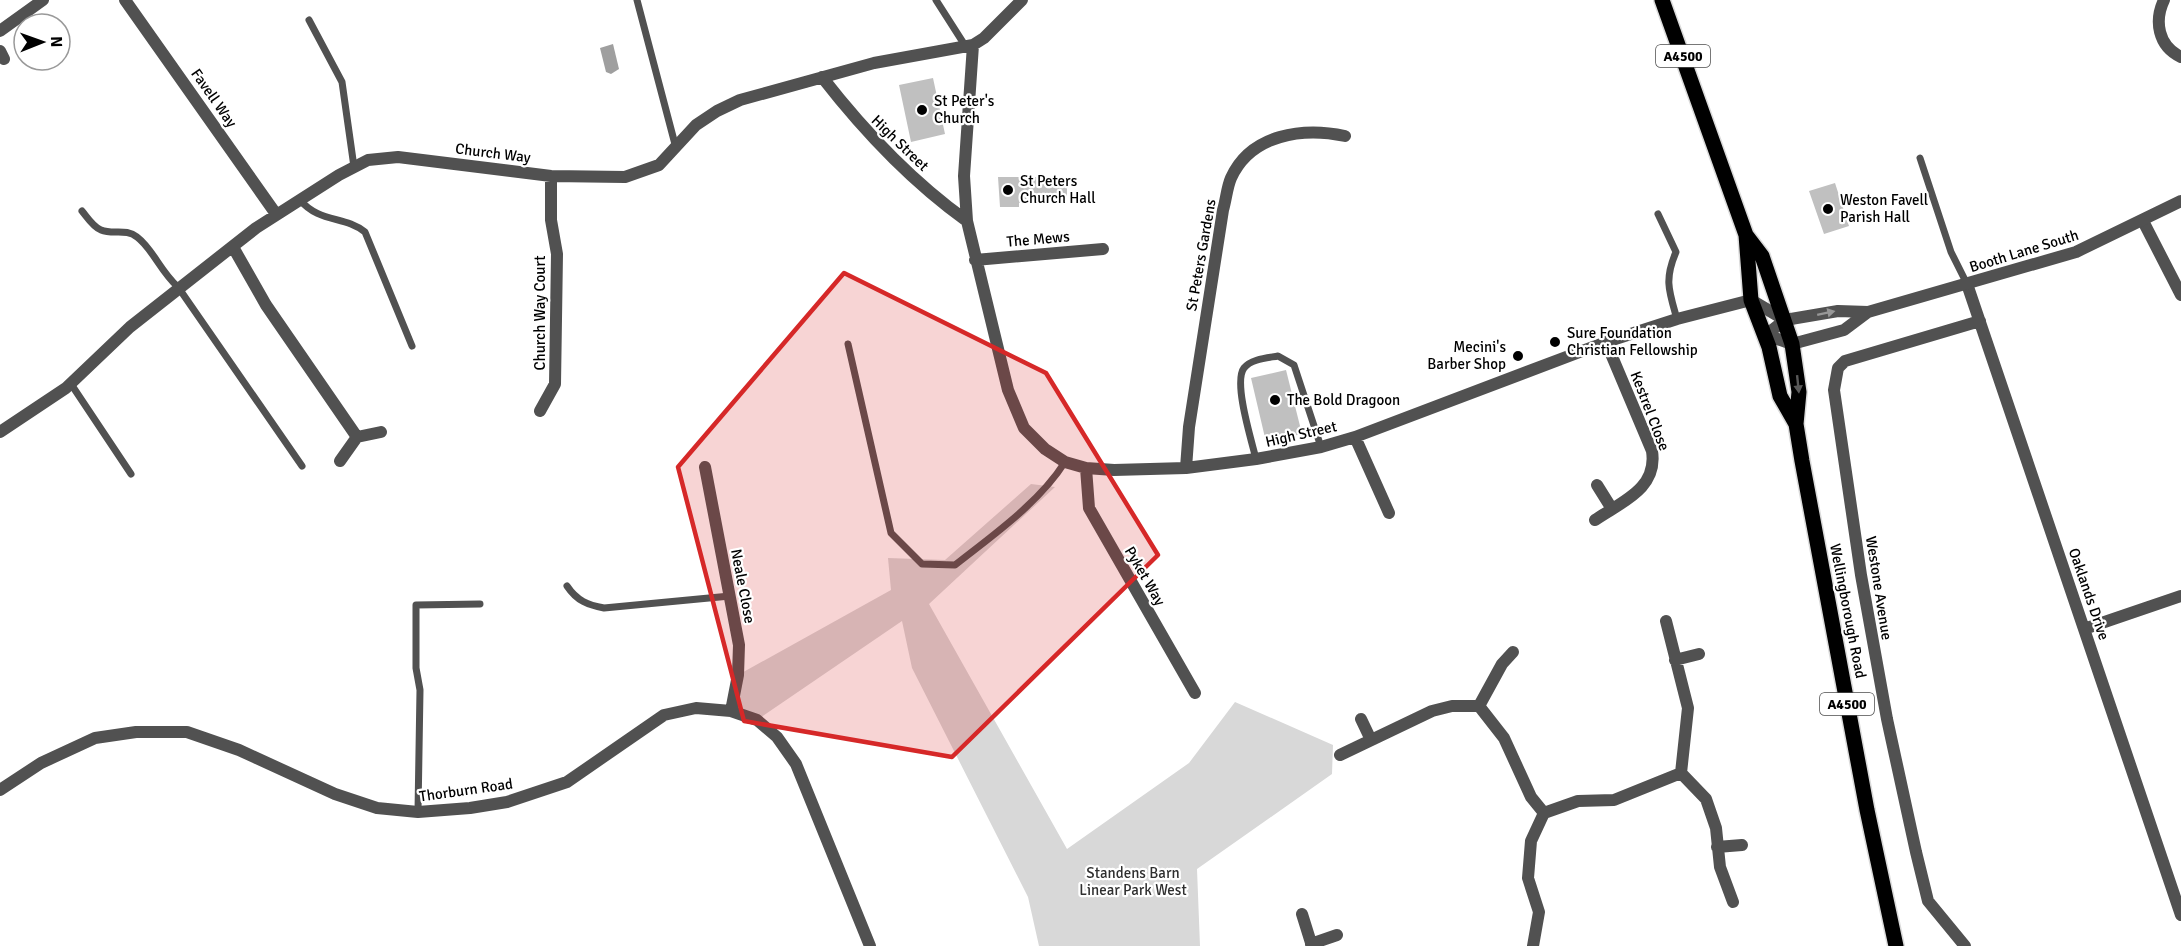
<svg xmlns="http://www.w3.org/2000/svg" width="2181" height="946" font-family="Signika,sans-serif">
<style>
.green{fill:#d8d8d8}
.water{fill:#9f9f9f}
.building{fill:#c0c0c0}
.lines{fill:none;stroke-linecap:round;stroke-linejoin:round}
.primary-casing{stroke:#dbdbdb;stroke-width:18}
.service{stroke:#515151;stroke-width:7}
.minor{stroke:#515151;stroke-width:12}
.tertiary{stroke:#515151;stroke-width:12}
.primary{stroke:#000;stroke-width:15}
.oneway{fill:#979797}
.oneway2{fill:#595959}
.marked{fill:#d62828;fill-opacity:0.2;stroke:#d62828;stroke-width:4.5;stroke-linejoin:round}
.poi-dot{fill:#000;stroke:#fff;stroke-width:2}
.labels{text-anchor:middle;stroke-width:4.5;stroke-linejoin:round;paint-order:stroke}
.shield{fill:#fff;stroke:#4c4c4c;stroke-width:1.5}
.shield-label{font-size:14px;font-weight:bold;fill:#000}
.street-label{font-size:15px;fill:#000;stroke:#fff}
.poi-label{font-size:15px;fill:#000;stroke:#fff;text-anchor:start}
.park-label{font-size:15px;fill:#2f2f2f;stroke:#fff}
</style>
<rect width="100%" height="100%" fill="#fff"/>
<!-- green -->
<path class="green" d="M1031,484L1055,487L929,604L1067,849L1189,763L1235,702L1333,745L1332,774L1197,869L1200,946H1039L1028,897L912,668L902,621L757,720L731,711L738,675L891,590L888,558L945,560Z"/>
<!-- water -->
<path class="water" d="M613,44L619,69L611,74L606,72L600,48Z"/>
<!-- building -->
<path class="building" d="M933,78L945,134L911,142L899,85Z
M998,177H1067V203H1019V207H1000Z
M1835,183L1849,226L1824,234L1809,191Z
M1286,370L1302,434L1266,442L1251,378Z"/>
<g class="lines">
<!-- primary casing -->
<g class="primary-casing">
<path id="primary" d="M1662,0L1746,235L1751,300L1769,347L1780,396L1796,424
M1746,235L1762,256L1792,344L1799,392L1796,424L1802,461L1867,810L1896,946"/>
</g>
<!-- service -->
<path class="service" d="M637,0L676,148
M936,0L966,47
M309,20L342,82L354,167
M1920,158L1951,252L1967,284
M299,199C320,224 344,215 365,232L412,346
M82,211C87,217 93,227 101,230C113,235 126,228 137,237C153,249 160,271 178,287L302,466
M1658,214L1676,252C1664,280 1669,291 1677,319
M848,344L891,533L922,564L955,565C993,535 1039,503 1065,462
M71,384L131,474
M1256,459C1252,442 1233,382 1244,368C1251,359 1267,358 1278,356L1294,365L1321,447
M567,586C577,601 588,605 604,608L730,596
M418,812L420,690L416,668V605L480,604"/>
<!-- minor -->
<path class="minor" d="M125,0L276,214
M2164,0C2154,21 2158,46 2181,57
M0,31L43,0
M973,45L964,176L967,221L1008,390L1024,428L1045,449L1065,462L1086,468L1114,470L1186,468L1256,459L1321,447L1355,437L1606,342L1677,319L1751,300L1785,320
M0,51L4,59
M822,77C864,131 911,181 967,221
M2143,221L2181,295
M233,247L266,305L357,437L381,432
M975,260L1103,249
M1967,284L2181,915
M540,411L555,384L557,254L551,220V176
M0,432L66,388L130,327L256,228L339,175L368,160L398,157L551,176L625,177L659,165L696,125L717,111L740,100L874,63L973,45L984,38L1022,0
M1355,437L1389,513
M340,461L357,437
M705,467L739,645L738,675L731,711
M1086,468L1089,508L1195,693
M1186,468L1189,427L1223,210C1226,200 1227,187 1231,178C1251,134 1303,127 1345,136
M1597,485L1612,509
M1595,520C1621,502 1658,489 1652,451L1606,342
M2084,629L2181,596
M1675,660L1699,654
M1479,706L1502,664L1513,652
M1361,719L1371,740
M1340,755L1432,711L1452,706H1479L1504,738L1531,797L1544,813L1531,841L1528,878L1539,912L1533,946
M1681,773L1706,799L1716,828L1720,867L1733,902
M0,790L41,763L95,738L136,732H187L239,750L335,794L377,808L418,812L470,808L507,802L567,782L664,715L696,708L731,711L757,720L777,737L796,764L870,946
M1544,813L1578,801L1614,800L1681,773L1688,708L1666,621
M1717,847L1742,845
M1302,914L1312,946
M1311,944L1337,935
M1965,946L1928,901L1916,852L1887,719L1861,575L1834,390L1838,368L1845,361L1980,321"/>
<!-- tertiary -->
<path class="tertiary" d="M1766,335L1785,320L1838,311L1868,312L2076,252L2181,201
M1766,335L1792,344L1844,330L1868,312"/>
<!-- primary -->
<use href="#primary" class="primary"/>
</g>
<!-- one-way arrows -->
<defs><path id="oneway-solid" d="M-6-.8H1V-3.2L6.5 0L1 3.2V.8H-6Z" transform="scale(1.5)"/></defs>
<use class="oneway" href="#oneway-solid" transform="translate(1826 313) rotate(-12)"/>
<use class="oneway2" href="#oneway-solid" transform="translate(1798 384) rotate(84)"/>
<!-- marked area -->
<path class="marked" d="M844,273L1046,373L1158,555L952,757L744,721L678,467Z"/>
<!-- markers -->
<g class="poi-dot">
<circle cx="922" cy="110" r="6"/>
<circle cx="1008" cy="190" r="6"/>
<circle cx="1828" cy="209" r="6"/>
<circle cx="1555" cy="342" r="6"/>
<circle cx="1518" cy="356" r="6"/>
<circle cx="1275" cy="400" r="6"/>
</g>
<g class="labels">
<!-- shield labels -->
<g class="shield">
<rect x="1656" y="45" width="54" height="22" rx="4.5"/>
<rect x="1820" y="693" width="54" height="22" rx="4.5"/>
</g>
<g class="shield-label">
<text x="1683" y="61">A4500</text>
<text x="1847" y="709">A4500</text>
</g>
<!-- street labels -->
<g class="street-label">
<text transform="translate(214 98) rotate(55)" y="5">Favell Way</text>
<text transform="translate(900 143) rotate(44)" y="5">High Street</text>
<text transform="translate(493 153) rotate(7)" y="5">Church Way</text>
<text transform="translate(1038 239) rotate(-5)" y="5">The Mews</text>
<text transform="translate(2024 251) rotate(-17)" y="5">Booth Lane South</text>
<text transform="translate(1201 255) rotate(-80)" y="5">St Peters Gardens</text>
<text transform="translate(540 313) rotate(-90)" y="5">Church Way Court</text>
<text transform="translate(1650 411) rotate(69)" y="5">Kestrel Close</text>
<text transform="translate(1301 434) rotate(-13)" y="5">High Street</text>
<text transform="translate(1145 576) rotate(60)" y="5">Pyket Way</text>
<text transform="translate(743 586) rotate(79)" y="5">Neale Close</text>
<text transform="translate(1879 588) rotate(81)" y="5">Westone Avenue</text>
<text transform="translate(2089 594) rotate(71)" y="5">Oaklands Drive</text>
<text transform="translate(1848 611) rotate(79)" y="5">Wellingborough Road</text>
<text transform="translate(466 790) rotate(-8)" y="5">Thorburn Road</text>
</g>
<!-- poi labels -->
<g class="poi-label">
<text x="934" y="106">St Peter's<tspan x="934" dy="17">Church</tspan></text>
<text x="1020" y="186">St Peters<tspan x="1020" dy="17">Church Hall</tspan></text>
<text x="1840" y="205">Weston Favell<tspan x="1840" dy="17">Parish Hall</tspan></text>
<text x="1567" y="338">Sure Foundation<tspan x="1567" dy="17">Christian Fellowship</tspan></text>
<text x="1506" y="352" text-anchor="end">Mecini's<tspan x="1506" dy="17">Barber Shop</tspan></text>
<text x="1287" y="405">The Bold Dragoon</text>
</g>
<!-- park labels -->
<g class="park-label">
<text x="1133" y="878">Standens Barn<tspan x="1133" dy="17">Linear Park West</tspan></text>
</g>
</g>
<!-- north arrow -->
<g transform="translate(42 42) rotate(89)"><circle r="28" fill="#ffffff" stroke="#999999" stroke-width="1.5"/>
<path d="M0-4.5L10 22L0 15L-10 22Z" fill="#000000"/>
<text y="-9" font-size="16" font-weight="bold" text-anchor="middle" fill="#000000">N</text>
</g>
</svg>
